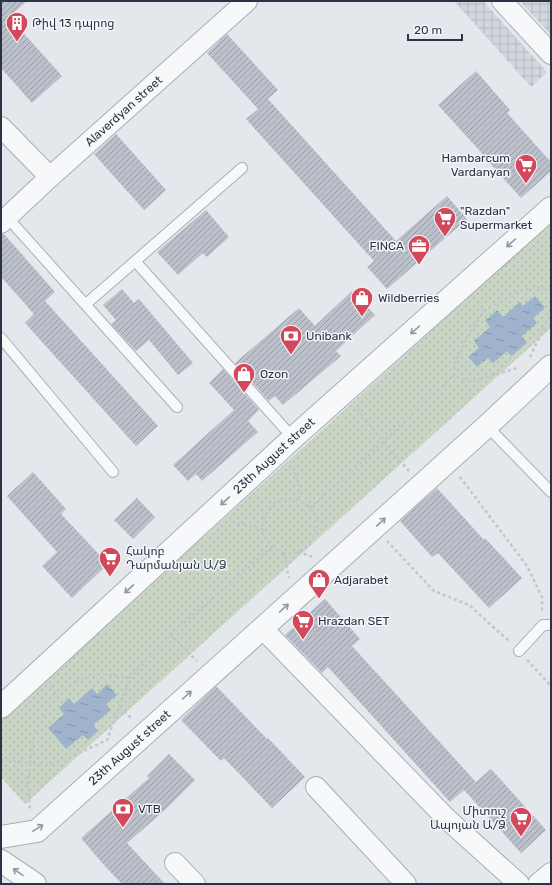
<svg xmlns="http://www.w3.org/2000/svg" width="552" height="885" font-family="Rubik,'Noto Sans Armenian',sans-serif">
<style>
.industrial{fill:url(#industrial-grid)}
.park{fill:url(#park-dots)}
.water{fill:url(#water-ripples)}
.building{fill:url(#building-hatch)}
.lines{fill:none;stroke-linecap:round;stroke-linejoin:round}
.service-casing{stroke:#a9aeb7;stroke-width:12}
.minor-casing{stroke:#a9aeb7;stroke-width:22}
.tertiary-casing{stroke:#a9aeb7;stroke-width:24}
.path{stroke:#c2c5cb;stroke-width:2.5;stroke-dasharray:3 3;stroke-linecap:butt}
.service{stroke:#f7f8fa;stroke-width:10}
.minor{stroke:#f7f8fa;stroke-width:20}
.tertiary{stroke:#f7f8fa;stroke-width:22}
.oneway{stroke:#9196a0}
.labels{text-anchor:middle;stroke-width:3;stroke-linejoin:round;paint-order:stroke}
.poi-label{font-size:12px;fill:#2b3445;stroke:#f4f6f9;text-anchor:start}
.street-label{font-size:12px;fill:#2b3445;stroke:#f4f6f9}
</style>
<defs>
<pattern id="industrial-grid" width="8" height="8" patternUnits="userSpaceOnUse"><rect width="8" height="8" fill="#d2d6de"/><path d="M0 4h8M4 0v8" fill="none" stroke="#b4b8c0"/></pattern>
<pattern id="park-dots" width="8" height="8" patternUnits="userSpaceOnUse"><rect width="8" height="8" fill="#c9d6c5"/><path d="M2 2h.1M6 6h.1" fill="none" stroke="#adb8ab" stroke-width="1.8" stroke-linecap="round"/></pattern>
<pattern id="water-ripples" width="26" height="14" patternUnits="userSpaceOnUse"><rect width="26" height="14" fill="#9fb4cc"/><path d="M2 4q2-2 4 0t4 0M15 11q2-2 4 0t4 0" fill="none" stroke="#8293a7"/></pattern>
<pattern id="building-hatch" width="6" height="6" patternUnits="userSpaceOnUse"><rect width="6" height="6" fill="#bbc0ca"/><path d="M-1 1l2-2M0 6l6-6M5 7l2-2" fill="none" stroke="#989da6"/></pattern>
</defs>
<rect width="100%" height="100%" fill="#e4e7ec"/>
<!-- industrial -->
<path class="industrial" d="M454,1H483L547,72L531,87Z
M520,1H551V35Z"/>
<!-- park -->
<path class="park" d="M551,223V328L25,804L1,777V720Z"/>
<!-- water -->
<path class="water" d="M535,296L545,308L533,318L537,323L522,336L527,343L511,356L507,351L493,363L488,358L477,367L468,357L479,348L474,341L490,327L485,321L497,310L503,317L520,302L523,306Z
M107,684L117,695L106,704L111,710L93,725L98,731L88,740L83,735L66,749L48,728L64,714L59,708L69,698L74,704L92,688L97,694Z"/>
<!-- building -->
<path class="building" d="M1,1H27L9,17L62,76L32,103L1,68Z
M227,34L278,90L268,99L396,241L447,196L467,219L387,289L367,267L374,261L246,119L258,109L207,53Z
M476,71L510,110L507,113L551,162V171L521,198L487,160H488L438,105Z
M116,134L166,190L144,210L94,154Z
M206,210L229,237L207,257L203,253L178,275L157,252Z
M1,234H4L55,292L45,301L158,426L136,446L25,323L34,314L1,277Z
M122,289L134,303L139,299L193,363L178,375L149,340L136,351L111,324L116,320L103,305Z
M352,291L375,315L336,351L341,356L283,405L275,396L269,401L235,363L299,308L315,326Z
M223,369L259,410L248,421L258,432L202,481L196,474L188,481L173,465L234,410L209,383Z
M33,472L66,509L61,514L108,564L72,598L42,566L57,552L7,496Z
M437,488L484,540L485,538L522,578L489,608L438,553L432,557L400,521Z
M137,498L155,517L133,539L114,520Z
M325,599L360,639L352,646L476,782L491,769L546,830L521,853L464,790L450,802L328,667L322,673L285,635Z
M216,686L267,739L268,738L305,777L272,808L224,758L221,761L181,720Z
M169,754L195,780L165,810L127,843L165,884H122L103,864L81,838L149,778L147,776Z"/>
<g class="lines">
<!-- service casing -->
<g class="service-casing">
<path id="service" d="M7,217L177,407
M135,261L293,438
M86,304L242,168
M1,338L113,472
M487,426L551,492
M519,651L543,625H551"/>
</g>
<!-- minor casing -->
<g class="minor-casing">
<g id="minor">
<path d="M502,1L551,54"/>
<path d="M1,127L50,177"/>
<path id="s1" d="M1,223L50,177L247,1"/>
<path d="M262,628L447,819L519,884"/>
<path d="M316,787L406,884"/>
<path d="M175,863L195,884"/>
<path d="M538,884L551,873"/>
</g>
</g>
<!-- tertiary casing -->
<g class="tertiary-casing">
<g id="tertiary">
<path id="s2" d="M1,707L293,438L551,208"/>
<path id="s3" d="M1,837L37,831L375,527L487,426L551,366"/>
<path d="M1,861L35,884"/>
</g>
</g>
<!-- path -->
<path class="path" d="M478,302L484,311
M530,357L549,317L551,305
M453,376L455,363L469,334L484,311L519,291L537,287L551,291
M357,409L383,442L409,471
M293,467L299,485V500
M460,477L527,566L542,597V612
M263 526a27 27 0 1 1 54 0a27 27 0 1 1-54 0Z
M310,508L383,442L453,376L471,382L517,368L519,367
M231,522L263,529
M387,541L434,591L469,605L510,642
M298,552L314,557
M284,553L289,578
M170,635L197,661
M527,660L551,686
M130,678L100,674L73,683L49,706L34,736L30,763L47,765L73,756L107,740L130,678L170,635L272,547
M51,686L58,698
M119,708L133,719
M1,759L4,760L30,763L28,784L30,810"/>
<!-- service -->
<use href="#service" class="service"/>
<!-- minor -->
<use href="#minor" class="minor"/>
<!-- tertiary -->
<use href="#tertiary" class="tertiary"/>
</g>
<!-- one-way arrows -->
<defs><path id="oneway-shaft" d="M-6 0H5M1.5-3L5.5 0L1.5 3" fill="none" stroke-width="1.6" stroke-linecap="round" stroke-linejoin="round"/></defs>
<g class="oneway">
<use href="#oneway-shaft" transform="translate(511 243) rotate(138)"/>
<use href="#oneway-shaft" transform="translate(415 330) rotate(138)"/>
<use href="#oneway-shaft" transform="translate(225 501) rotate(137)"/>
<use href="#oneway-shaft" transform="translate(381 522) rotate(-43)"/>
<use href="#oneway-shaft" transform="translate(129 589) rotate(137)"/>
<use href="#oneway-shaft" transform="translate(284 608) rotate(-42)"/>
<use href="#oneway-shaft" transform="translate(187 695) rotate(-42)"/>
<use href="#oneway-shaft" transform="translate(38 828) rotate(-32)"/>
<use href="#oneway-shaft" transform="translate(18 872) rotate(-145)"/>
</g>
<!-- icons -->
<defs>
<g id="building-pin" transform="scale(1.15)"><path d="M0 17L-7.5 6A9.5 9.5 0 1 1 7.5 6Z" fill="#d1495b" stroke="#f4f6f9"/><path d="M-4-6H4V6H1V3H-1V6H-4ZM-2.5-4.3h1.7v1.8h-1.7ZM.8-4.3h1.7v1.8H.8ZM-2.5-1h1.7V.8h-1.7ZM.8-1h1.7V.8H.8Z" fill="#fff"/></g>
<g id="supermarket-pin" transform="scale(1.15)"><path d="M0 17L-7.5 6A9.5 9.5 0 1 1 7.5 6Z" fill="#d1495b" stroke="#f4f6f9"/><path d="M-6-5.5h2.5l.6 2H6L4.5 2H-2.5L-4.4-4H-6ZM-1.5 3.2a1.3 1.3 0 1 0 .1 0ZM3 3.2a1.3 1.3 0 1 0 .1 0Z" fill="#fff"/></g>
<g id="office-pin" transform="scale(1.15)"><path d="M0 17L-7.5 6A9.5 9.5 0 1 1 7.5 6Z" fill="#d1495b" stroke="#f4f6f9"/><path d="M-6-3h4V-5.5h4V-3h4V5H-6ZM-1-4.5V-3h2v-1.5ZM-6 0V1H6V0Z" fill="#fff"/></g>
<g id="shop-pin" transform="scale(1.15)"><path d="M0 17L-7.5 6A9.5 9.5 0 1 1 7.5 6Z" fill="#d1495b" stroke="#f4f6f9"/><path d="M-5-2.5h2.3a2.7 3.5 0 0 1 5.4 0H5L5.5 6h-11ZM-1.5-2.5h3a1.5 2.3 0 0 0-3 0Z" fill="#fff"/></g>
<g id="bank-pin" transform="scale(1.15)"><path d="M0 17L-7.5 6A9.5 9.5 0 1 1 7.5 6Z" fill="#d1495b" stroke="#f4f6f9"/><path d="M-6-4H6V4H-6ZM0-2.3a2.3 2.3 0 1 0 0 4.6a2.3 2.3 0 1 0 0-4.6Z" fill="#fff"/></g>
</defs>
<g fill-rule="evenodd">
<use href="#building-pin" x="17" y="23"/>
<use href="#supermarket-pin" x="526" y="165"/>
<use href="#supermarket-pin" x="445" y="218"/>
<use href="#office-pin" x="419" y="246"/>
<use href="#shop-pin" x="362" y="298"/>
<use href="#bank-pin" x="291" y="336"/>
<use href="#shop-pin" x="244" y="374"/>
<use href="#supermarket-pin" x="110" y="558"/>
<use href="#shop-pin" x="319" y="580"/>
<use href="#supermarket-pin" x="303" y="621"/>
<use href="#bank-pin" x="123" y="809"/>
<use href="#supermarket-pin" x="521" y="818"/>
</g>
<g class="labels">
<!-- poi labels -->
<g class="poi-label">
<text x="32" y="27">Թիվ 13 դպրոց</text>
<text x="510" y="162" text-anchor="end">Hambarcum<tspan x="510" dy="14">Vardanyan</tspan></text>
<text x="460" y="215">"Razdan"<tspan x="460" dy="14">Supermarket</tspan></text>
<text x="404" y="250" text-anchor="end">FINCA</text>
<text x="378" y="302">Wildberries</text>
<text x="306" y="340">Unibank</text>
<text x="260" y="378">Ozon</text>
<text x="126" y="555">Հակոբ<tspan x="126" dy="14">Դարմանյան Ա/Ձ</tspan></text>
<text x="334" y="584">Adjarabet</text>
<text x="318" y="625">Hrazdan SET</text>
<text x="138" y="813">VTB</text>
<text x="506" y="815" text-anchor="end">Միտուշ<tspan x="506" dy="14">Ապոյան Ա/Ձ</tspan></text>
</g>
<!-- street labels -->
<g class="street-label">
<text dy="4" stroke="none"><textPath href="#s1" startOffset="166">Alaverdyan street</textPath></text>
<text dy="4" stroke="none"><textPath href="#s2" startOffset="371">23th August street</textPath></text>
<text dy="4" stroke="none"><textPath href="#s3" startOffset="161">23th August street</textPath></text>
</g>
</g>
<!-- border -->
<rect width="552" height="885" fill="none" stroke="#2b3445" stroke-width="4"/>
<!-- scale -->
<path d="M408 34v6h54v-6" fill="none" stroke="#2b3445" stroke-width="2"/>
<text x="414" y="34" font-size="12" fill="#2b3445" stroke="#f4f6f9" stroke-width="3" paint-order="stroke">20 m</text>
</svg>
